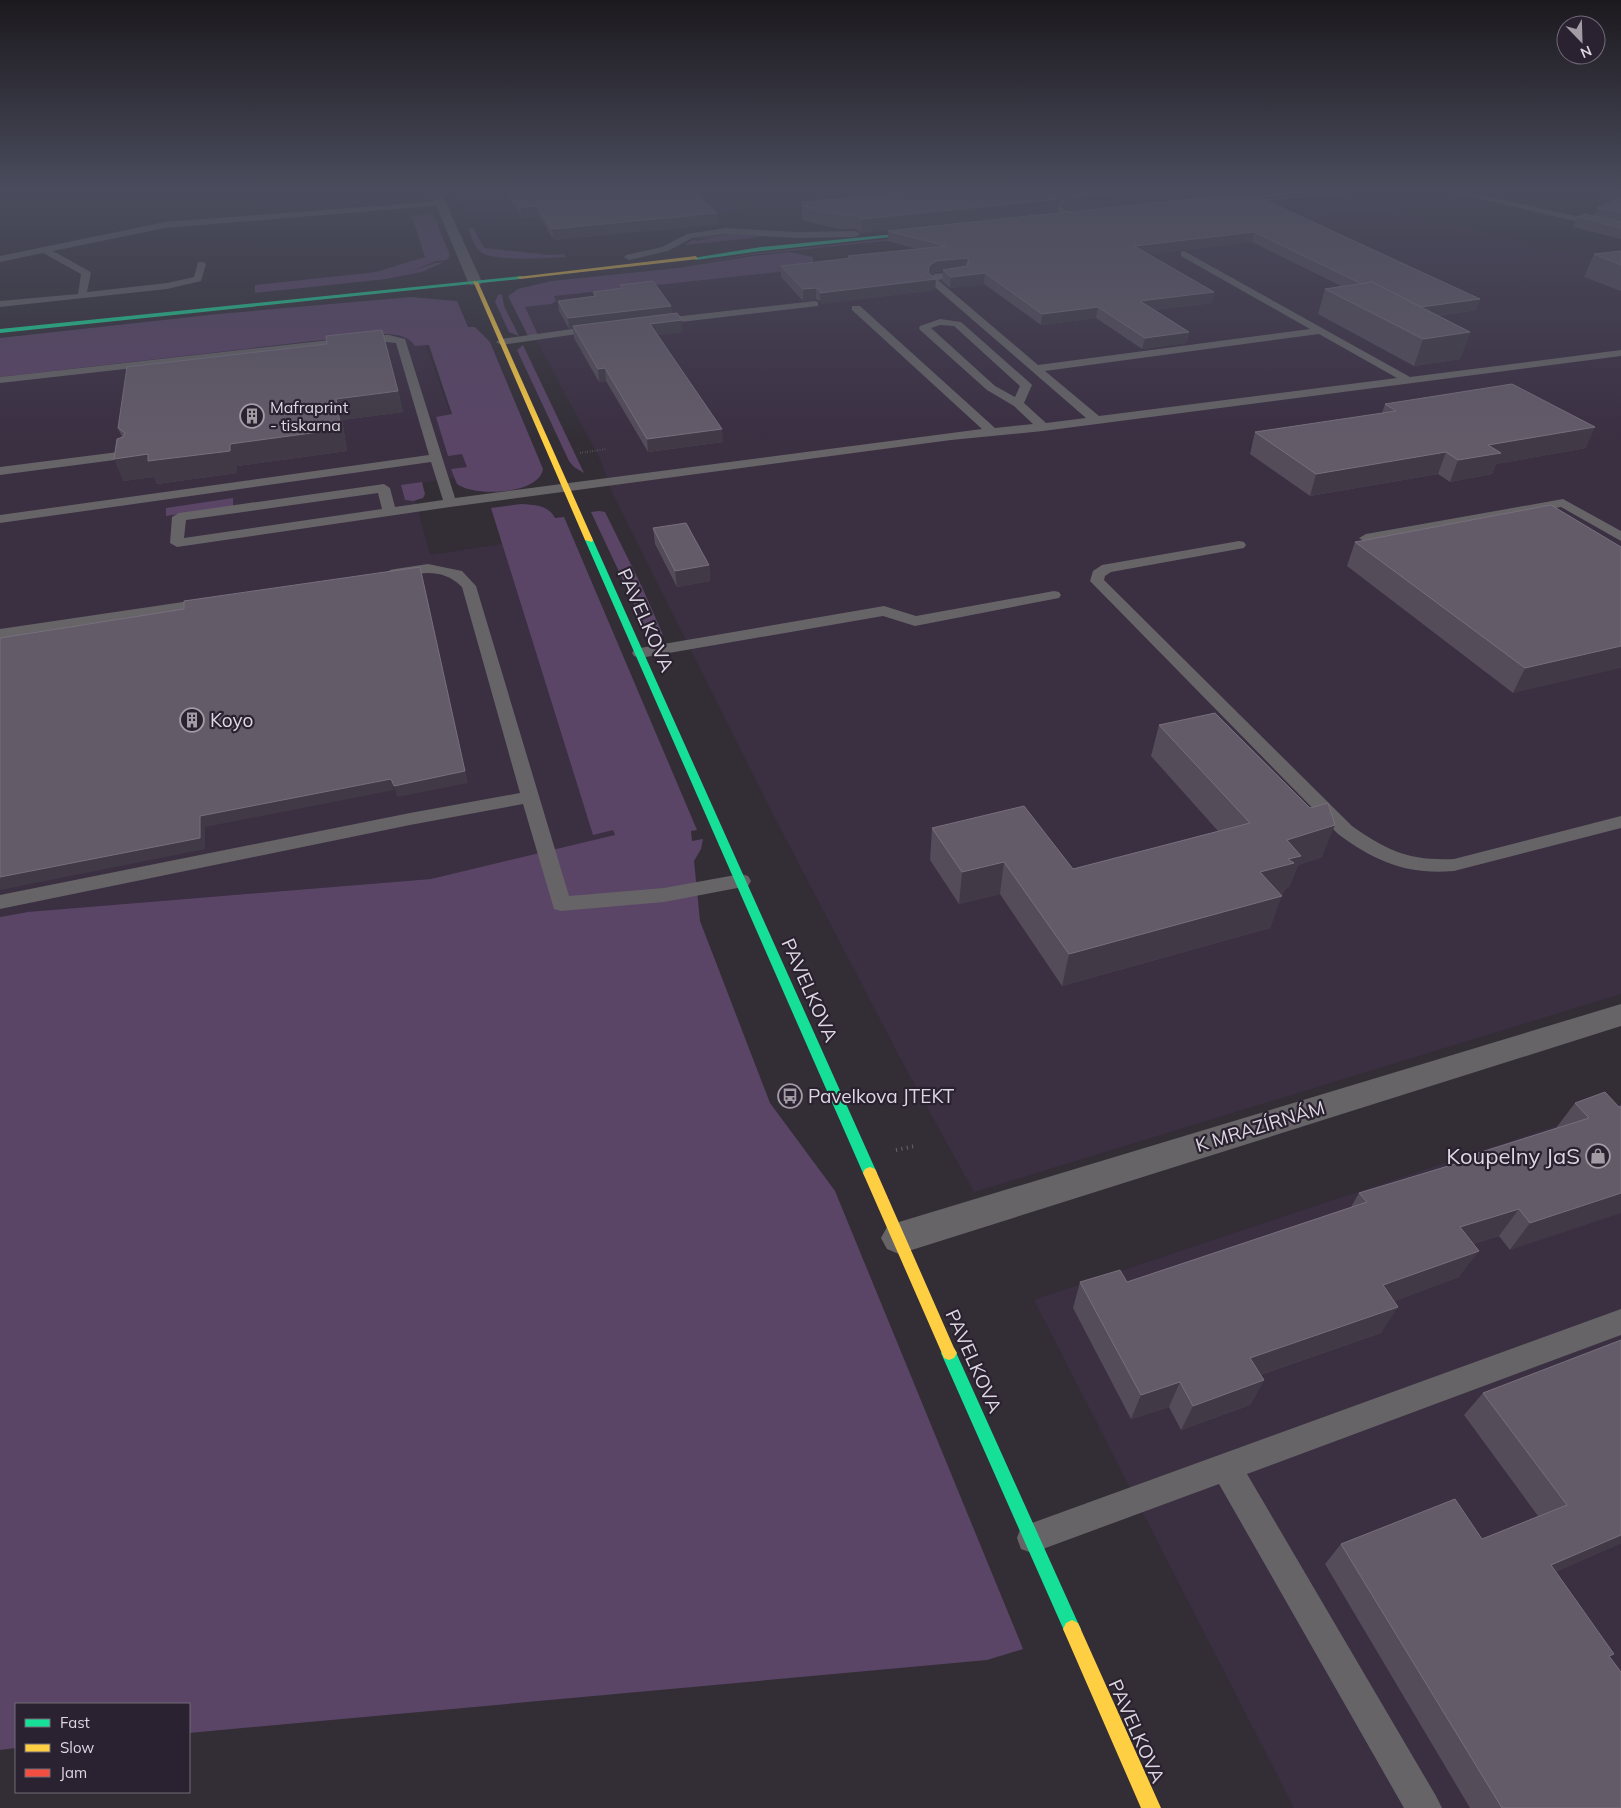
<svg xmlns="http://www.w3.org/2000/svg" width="1621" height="1808" font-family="Mulish,sans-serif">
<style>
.built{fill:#3b2f42}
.green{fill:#5b4567}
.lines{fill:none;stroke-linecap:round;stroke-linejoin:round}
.path-far1{stroke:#69666b;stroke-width:2;stroke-dasharray:0.5 2;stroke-linecap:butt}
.path{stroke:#69666b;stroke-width:4;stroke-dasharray:1 4.5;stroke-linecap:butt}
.lane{fill:#666467;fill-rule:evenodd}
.street{fill:#666467;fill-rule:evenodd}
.fast{fill:#16e098;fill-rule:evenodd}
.slow{fill:#ffcf43;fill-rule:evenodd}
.jam{fill:#f24e42;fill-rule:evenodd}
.wall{fill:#554c5a}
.shaded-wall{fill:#413a46}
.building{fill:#645b69;stroke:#776f7c}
.labels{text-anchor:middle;stroke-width:4.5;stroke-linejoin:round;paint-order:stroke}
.far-poi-label{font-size:16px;fill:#ddd7e1;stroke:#2a2230;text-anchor:start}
.street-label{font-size:19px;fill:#ddd7e1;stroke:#2a2230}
.poi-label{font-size:19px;fill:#ddd7e1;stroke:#2a2230;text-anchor:start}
.near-poi-label{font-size:22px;fill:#ddd7e1;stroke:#2a2230;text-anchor:end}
</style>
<rect width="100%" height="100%" fill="#332e36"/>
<!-- built -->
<path class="built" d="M455,188H661L746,210L701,214L695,212L469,222Z
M1369,203L1621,267V994L974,1192L905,1067L774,816L612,492L600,459L515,300Z
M417,322L473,476L411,484L430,555L568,534L690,818L431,879L21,913L0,917V368Z
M1621,1104V1808H1294L1034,1300Z"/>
<!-- green -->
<path class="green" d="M1369,188H1389L750,255L675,267L757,253Z
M433,214L450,255L447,260L436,261L409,272L435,263L444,262L422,272L386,279L255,293V285L376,272L425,257L412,216Z
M473,227L484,248L550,255L564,254L566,257C548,258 494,262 481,252C474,247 471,236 468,228Z
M732,234L763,237L684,245L695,239L696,241L712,238L697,239L699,238Z
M789,252L813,257V263L815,268L554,296L556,301L551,304L525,307L538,335L528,336L508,296L518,289L551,281L678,268L753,256Z
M502,294L504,306L519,336L509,332L495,302L498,295Z
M411,297L457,301L468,327H475L490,342L543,469C539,495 474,497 457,484L451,469L467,467L462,454L448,456L436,417L452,414L429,345L415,346C407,333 389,334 375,334L0,377V338L218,314Z
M523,345L584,473L574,467L569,461L517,350Z
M422,482L425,494L423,498L413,501L405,500L401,485Z
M233,498V506L166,516V508Z
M521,504C535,505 548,505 555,518L564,517L697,830L691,831L692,841L703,839L701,849L694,861L700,921L770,1103L835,1191L1023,1649L987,1660L189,1733V1704H16V1748L0,1750V917L28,912L431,879L615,835L613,830L593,835L491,508Z
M599,511L605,512L642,587L663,635L650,630L644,625L591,512Z"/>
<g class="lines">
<!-- path-far1 -->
<path class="path-far1" d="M580,453L607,449"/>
<!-- path -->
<path class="path" d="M896,1150L915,1146"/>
<!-- lane -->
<path class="lane" d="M1021,188H1031L1070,212L1063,214Z
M1276,188H1291L1279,192L1275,190Z
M1435,188H1450L1621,226V232Z
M440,201L444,203L443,205L165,228L53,251L89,271L91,273L87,292L167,283L194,277L198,262H204L206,264L201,281L167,289L0,307V301L78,294L81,274L43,253L0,262V256L165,222Z
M725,228L798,232L856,231L860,234L856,237L798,238L725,234L692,238L668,251L629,260L624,257L626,255L662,247L687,234Z
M1184,251L1410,377L1621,350V356L1043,431L951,440L450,507L177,547L170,543L172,517L179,513L384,484L390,488L395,507L443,500L431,462L0,523V515L429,455L396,343L375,341L0,383V377L375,335H389L405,339L455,498L982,429L852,310V306H860L995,428L1033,424L1014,406L987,390L920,330L919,328L920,326L940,319L961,322L1030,383L1032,385L1024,403L1046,423L1086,418L929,282V278L935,274L966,271V275L938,280L1038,365L1310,329L1181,256V252ZM940,325L954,326L1020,386L1015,397L995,386L931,328ZM1319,334L1397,378L1099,416L1045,371ZM378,493L382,509L184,538L186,520Z
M815,301L818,302V306L655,325L650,322L655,319Z
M601,325L605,326L606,328L605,330L501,345L496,342L501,339Z
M126,451L132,455L130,458L0,475V467Z
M1563,499L1621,531V541L1561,507L1366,542L1359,538L1366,534Z
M1239,541L1244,542L1246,545L1244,548L1111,572L1105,576L1104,580L1352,826C1387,851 1410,861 1454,859L1621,816V828L1454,871C1407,875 1376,862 1338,834L1090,581L1093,571L1102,565Z
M428,564L462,571L476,586L569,896L664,888L741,874L748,876L751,881L748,886L664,902L561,911L554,909L523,804L410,825L0,909V895L410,813L520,793L462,587C442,567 421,573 395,577L390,576L388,573L390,570L395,569Z
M1054,591L1059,592L1061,595L1059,598L915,626L883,616L640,658L634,656L632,653L634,650L640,648L884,606L916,616Z
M210,598L215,599L217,602L215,605L0,639V629Z
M1621,1309V1335L1247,1474L1436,1796L1442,1808H1404L1219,1484L1032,1553L1021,1549L1017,1538L1021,1527L1032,1523Z"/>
<!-- street -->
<path class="street" d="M429,188H439L482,282L480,285H470L468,282Z
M1621,1004V1026L899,1254L887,1249L881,1238L887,1227L899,1222Z"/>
<!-- fast -->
<path class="fast" d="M1238,193L1240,195L906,230L904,229Z
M926,231L928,233L761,251L696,260L693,258L761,247Z
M522,276L520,279L0,333V329Z
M586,538L593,540L877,1173L875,1177L870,1179L865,1177L863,1173L585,540Z
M949,1346L954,1348L1078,1623L1081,1629L1078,1635L1072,1638L1066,1635L941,1353L944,1348Z"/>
<!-- slow -->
<path class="slow" d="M696,256L698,259L520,279L517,277Z
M473,281L478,282L593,540L592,542L585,540Z
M870,1167L875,1169L877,1173L954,1348L957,1353L954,1358L949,1360L944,1358L863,1173L865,1169Z
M1072,1620L1078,1623L1161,1808H1141L1063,1629L1066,1623Z"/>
<!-- jam -->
<path class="jam" d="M1330,188H1345L1220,202L1218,201Z"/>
</g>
<!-- wall -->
<path class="wall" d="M505,188H690L718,224L554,240L539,216L522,218L505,192Z
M887,188H1231L1229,195L1071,211L1058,203L1057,212L861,233L856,229H840L802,220V202L891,194L887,191Z
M1584,188H1621V196Z
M1250,193L1480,299L1476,310L1438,316L1470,332L1460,359L1414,366L1318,314L1325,289L1341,286L1252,242L1149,254L1214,292L1212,303L1155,310L1189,332L1186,343L1142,349L1096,318L1041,325L984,284L950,288L942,281L943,271L935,272L931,275L935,290L820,304V301L816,299L803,301L781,277V266L848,259V256L917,249L888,241V231Z
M1621,197V239L1573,227L1577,217L1594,216L1597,208Z
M1621,251V291L1584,277L1594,254Z
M620,285L671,306L672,314L683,332L657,335L723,442L648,452L606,381L599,382L574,338L573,328L569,329L559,311L558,301L594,297L593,292L621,288Z
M398,391L403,412L342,420L347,451L237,466V473L157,484L154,477L123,481L122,437L118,428Z
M1385,404L1586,448L1496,464L1492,474L1450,482L1438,474L1310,496L1250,454L1255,432L1382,413Z
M653,528L709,565L710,581L677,587L655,544Z
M1355,542L1621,547L1513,693L1347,566Z
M1159,725L1322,857L1298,865L1289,887L1285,889L1282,895H1281L1270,928L1062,986L1000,894L959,904L930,860L932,828L1073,869L1218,831L1151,756Z
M1575,1103L1619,1107L1510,1250L1499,1236L1473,1244L1459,1277L1394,1301L1381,1333L1260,1375L1264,1380L1250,1405L1181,1430L1169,1407L1131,1419L1073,1308L1080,1282H1127L1351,1207L1359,1193L1469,1159L1472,1155L1556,1128Z
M1621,1340V1543L1555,1572L1610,1656L1621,1808H1470L1325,1564L1341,1544L1482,1539L1538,1516L1464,1415L1483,1393Z"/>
<!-- shaded-wall -->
<path class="shaded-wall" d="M1166,188H1231L1229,195L1071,211L1073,197Z
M1059,199L1057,212L861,233L862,219Z
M537,206L539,216L522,218L520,207Z
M717,213L718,224L554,240L552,229Z
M1254,232L1252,242L1132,256L1134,246Z
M967,258L966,269L943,270V271L935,272L928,276L929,266L936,261Z
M985,273L984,284L950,288L951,277Z
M936,279L935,290L820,304V293Z
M816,288V299L803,301V289Z
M1214,292L1212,303L1138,312L1140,301Z
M1480,299L1476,310L1409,320L1413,308Z
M671,306L672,316L573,326V328L569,329L568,318Z
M1098,307L1096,318L1041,325L1042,314Z
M682,320L683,332L651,336L650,324Z
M1189,332L1186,343L1142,349L1145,338Z
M1470,332L1460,359L1414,366L1423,339Z
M605,368L606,381L599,382L598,369Z
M398,391L403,412L342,420L347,451L237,466V473L157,484L154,477L123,481L114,459L230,444L336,399Z
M1595,427L1586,448L1496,464L1492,474L1450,482L1458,460L1488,445Z
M722,429L723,442L648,452L647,439Z
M1446,452L1438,474L1310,496L1316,474Z
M709,565L710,581L677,587L675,571Z
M420,567L468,783L397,797L394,786Z
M1621,646V668L1513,693L1525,668Z
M391,779L394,790L205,827V849L0,890V877L200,816Z
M1335,825L1322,857L1298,865L1289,887L1285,889L1282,895L1249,904L1260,872L1287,840Z
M1004,862L1000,894L959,904L962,872Z
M1282,896L1270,928L1062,986L1069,954Z
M1621,1193V1213L1510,1250L1530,1223Z
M1519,1209L1499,1236L1441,1254L1460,1227Z
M1479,1251L1459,1277L1366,1312L1383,1285Z
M1398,1307L1381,1333L1236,1383L1250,1358Z
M1264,1380L1250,1405L1181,1430L1193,1406Z
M1180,1382L1169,1407L1131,1419L1141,1395Z
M1621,1535V1543L1528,1584L1551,1565Z"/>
<!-- building -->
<path class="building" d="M508,188H690L717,213L552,229L537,206L520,207Z
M903,188H1041L1059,199L862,219L856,215H840L802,206V202L909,192Z
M1058,188H1166L1073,197Z
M1250,193L1480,299L1421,307L1372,282L1362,284L1254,232L1134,246L1214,292L1140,301L1189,332L1145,338L1098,307L1042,314L985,273L951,277L943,270L967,266L969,260L967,258L936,261L929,266L928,273L936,279L820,293V290L816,288L803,289L781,266L851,258L848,256L946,246L888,231Z
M1621,197V213L1597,208Z
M1584,214L1621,222V228L1577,217Z
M1621,251V265L1594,254Z
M653,281L671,306L568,318L558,301L596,296L593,292L623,288L620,285Z
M1372,282L1470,332L1423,339L1325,289Z
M677,313L682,320L650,324L722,429L647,439L605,368L598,369L573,326Z
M382,330L398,391L336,399L341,429L230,444V451L148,461V454L114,459L117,439L123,437L125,433L118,428L127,367L327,344L326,336Z
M1512,384L1595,427L1488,445L1501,453L1458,460L1446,452L1316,474L1255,432L1396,411L1385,404Z
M1551,505L1621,547V646L1525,668L1355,542Z
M686,523L709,565L675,571L653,528Z
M420,567L465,771L394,786L391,779L200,816V838L0,877V638L184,609V601Z
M1215,713L1310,808L1328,803L1335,825L1287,840L1301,856L1288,859L1294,863L1260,872L1282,896L1069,954L1004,862L962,872L932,828L1024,806L1073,869L1250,823L1159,725Z
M1605,1092L1619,1107L1621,1106V1193L1530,1223L1519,1209L1460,1227L1479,1251L1383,1285L1398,1307L1250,1358L1264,1380L1193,1406L1180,1382L1141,1395L1080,1282L1120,1270L1127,1282L1367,1202L1359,1193L1475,1158L1472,1155L1589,1118L1575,1103Z
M1621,1340V1535L1551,1565L1614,1654L1609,1656L1621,1672V1808H1502L1341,1544L1455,1499L1482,1539L1567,1505L1483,1393Z"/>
<!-- sky -->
<linearGradient id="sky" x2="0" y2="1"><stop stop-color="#1c191e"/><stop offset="0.43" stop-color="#4a4c5d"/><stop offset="1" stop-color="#4a4c5d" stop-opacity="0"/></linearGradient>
<rect width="1621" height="441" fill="url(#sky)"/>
<!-- icons -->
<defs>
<g id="building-ring" transform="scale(1.25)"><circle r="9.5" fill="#2a2230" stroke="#a29ca5" stroke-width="1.5"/><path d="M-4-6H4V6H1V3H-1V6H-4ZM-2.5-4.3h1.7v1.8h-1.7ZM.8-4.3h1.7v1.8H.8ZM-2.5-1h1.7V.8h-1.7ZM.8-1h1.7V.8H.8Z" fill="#a29ca5"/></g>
<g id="bus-ring" transform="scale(1.25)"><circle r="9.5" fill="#2a2230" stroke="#a29ca5" stroke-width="1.5"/><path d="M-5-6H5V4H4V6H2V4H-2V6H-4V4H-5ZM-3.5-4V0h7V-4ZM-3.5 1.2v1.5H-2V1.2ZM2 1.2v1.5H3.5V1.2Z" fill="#a29ca5"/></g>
<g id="shop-ring" transform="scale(1.25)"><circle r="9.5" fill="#2a2230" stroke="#a29ca5" stroke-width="1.5"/><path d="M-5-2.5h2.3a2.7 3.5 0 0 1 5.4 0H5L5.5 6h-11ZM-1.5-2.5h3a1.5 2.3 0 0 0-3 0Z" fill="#a29ca5"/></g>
</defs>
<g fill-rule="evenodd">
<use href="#building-ring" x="252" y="416"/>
<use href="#building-ring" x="192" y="720"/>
<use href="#bus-ring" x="790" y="1096"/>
<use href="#shop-ring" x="1598" y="1156"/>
</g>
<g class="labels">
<!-- far-poi labels -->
<g class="far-poi-label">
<text x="270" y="413">Mafraprint<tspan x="270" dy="18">- tiskarna</tspan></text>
</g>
<!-- street labels -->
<g class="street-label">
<text transform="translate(646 620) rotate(66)" y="7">PAVELKOVA</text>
<text transform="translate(810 990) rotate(66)" y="7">PAVELKOVA</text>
<text transform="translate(1260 1126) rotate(-17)" y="7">K MRAZÍRNÁM</text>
<text transform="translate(974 1361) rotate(66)" y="7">PAVELKOVA</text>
<text transform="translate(1137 1731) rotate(66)" y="7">PAVELKOVA</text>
</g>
<!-- poi labels -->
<g class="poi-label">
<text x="210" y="727">Koyo</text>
<text x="808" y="1103">Pavelkova JTEKT</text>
</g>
<!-- near-poi labels -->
<g class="near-poi-label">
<text x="1580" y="1164">Koupelny JaS</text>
</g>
</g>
<!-- legend -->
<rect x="15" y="1703" width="175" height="90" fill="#2a2230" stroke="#726a77"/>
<rect x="25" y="1719" width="25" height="8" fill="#16e098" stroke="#726a77"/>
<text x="60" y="1728" font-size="15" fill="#ddd7e1">Fast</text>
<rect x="25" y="1744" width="25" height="8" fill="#ffcf43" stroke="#726a77"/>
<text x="60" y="1753" font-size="15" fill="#ddd7e1">Slow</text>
<rect x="25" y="1769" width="25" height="8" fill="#f24e42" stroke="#726a77"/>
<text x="60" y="1778" font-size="15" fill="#ddd7e1">Jam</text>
<!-- north arrow -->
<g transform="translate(1581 40) rotate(157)"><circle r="24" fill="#2a2230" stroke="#726a77"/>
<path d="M0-4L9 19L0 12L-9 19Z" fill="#a29ca5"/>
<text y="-8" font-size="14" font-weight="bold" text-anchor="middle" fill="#ddd7e1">N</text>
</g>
</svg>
